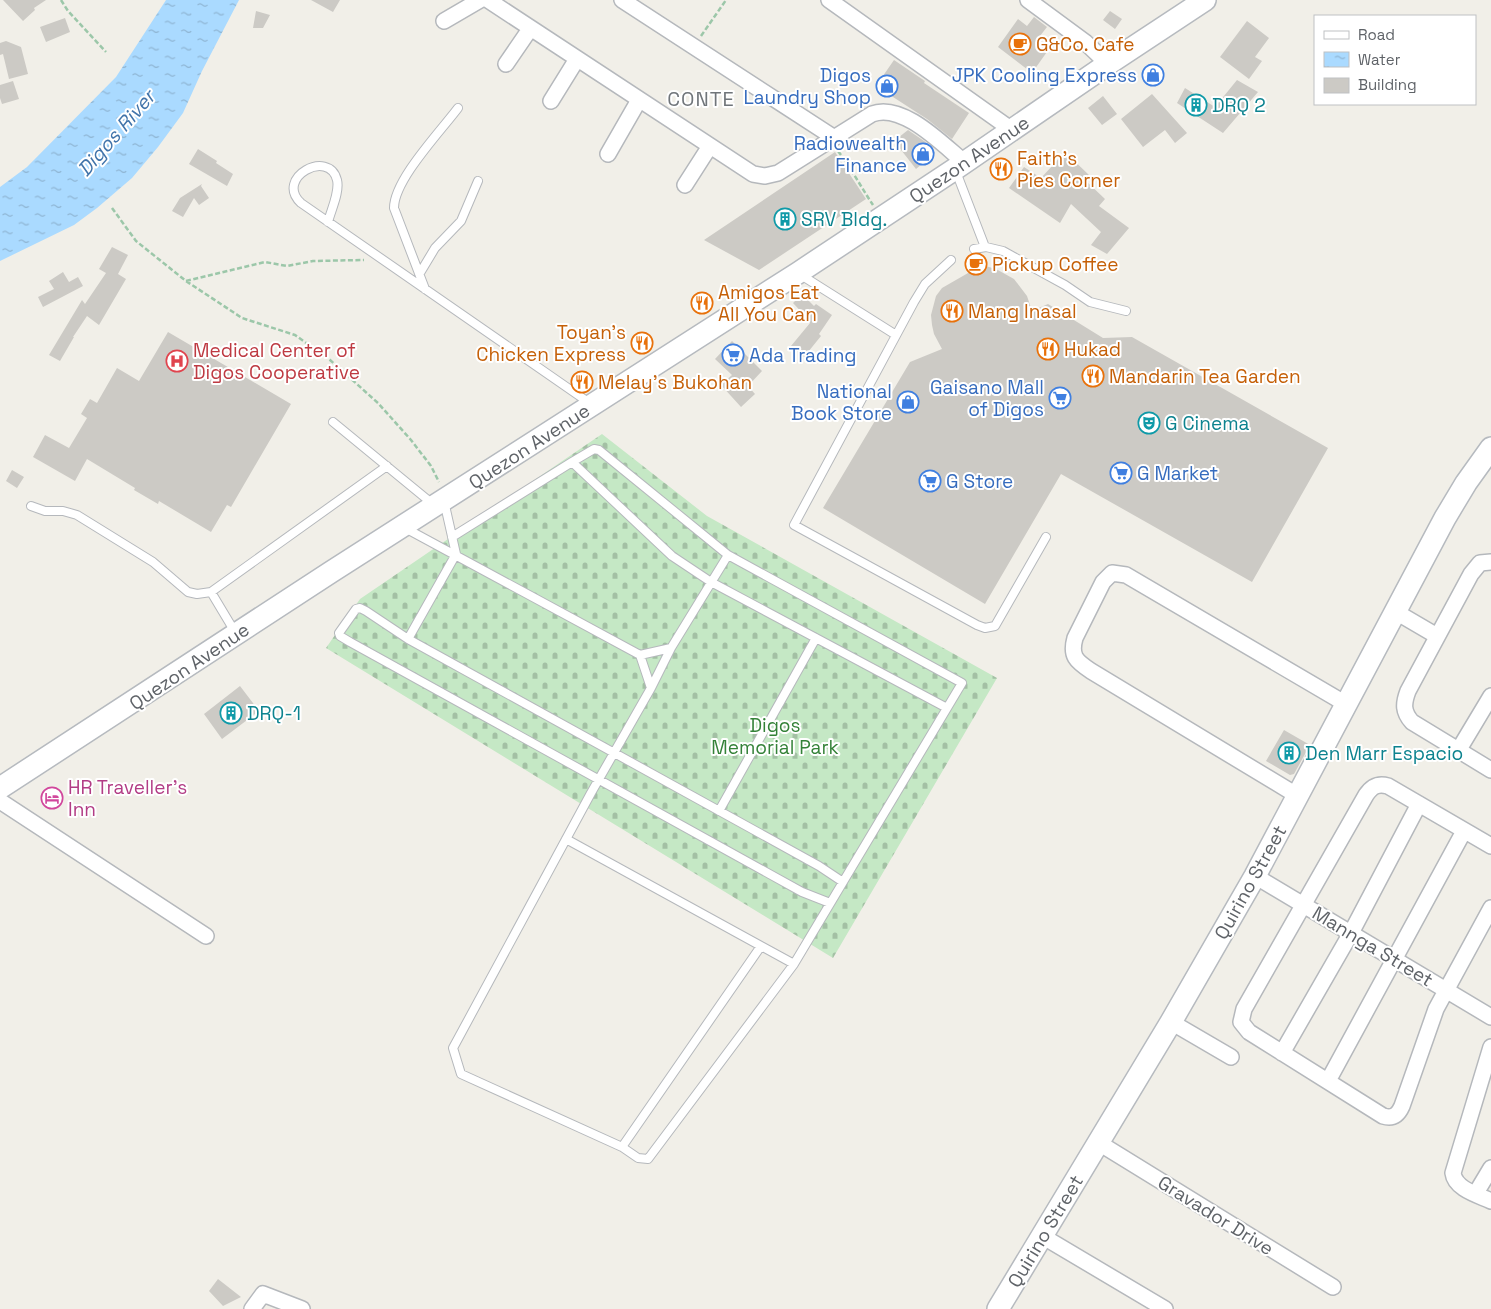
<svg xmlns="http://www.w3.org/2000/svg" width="1491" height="1309" font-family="'Space Grotesk',sans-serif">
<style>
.cemetery{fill:url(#cemetery-stones)}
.water{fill:url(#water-ripples)}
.building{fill:#cccac5}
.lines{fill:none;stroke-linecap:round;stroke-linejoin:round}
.lane-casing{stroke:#b5b8bc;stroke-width:10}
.street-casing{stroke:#b5b8bc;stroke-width:18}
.secondary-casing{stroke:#b6babf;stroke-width:24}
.path{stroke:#9cc7a9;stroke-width:2.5;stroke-dasharray:5 2.5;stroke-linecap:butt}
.lane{stroke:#fff;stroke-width:8}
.street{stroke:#fff;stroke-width:15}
.secondary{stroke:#fff;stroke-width:21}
.labels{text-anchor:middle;stroke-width:4;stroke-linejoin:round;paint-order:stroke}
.food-label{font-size:19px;fill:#c56008;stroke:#fff;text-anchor:start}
.shop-label{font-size:19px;fill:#366cbe;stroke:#fff;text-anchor:end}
.culture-label{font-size:19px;fill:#0d838f;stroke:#fff;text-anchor:start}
.street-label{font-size:19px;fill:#5f6368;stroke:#fff}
.health-label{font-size:19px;fill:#be3a42;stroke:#fff;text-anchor:start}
.park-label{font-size:19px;fill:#348238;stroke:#fff}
.hotel-label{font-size:19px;fill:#b23c85;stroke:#fff;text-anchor:start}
.neighbourhood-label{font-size:20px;letter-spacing:1px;fill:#70757a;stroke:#fff}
.water-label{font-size:20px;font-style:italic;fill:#4174aa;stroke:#fff}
</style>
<defs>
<pattern id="cemetery-stones" width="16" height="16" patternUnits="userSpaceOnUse" patternTransform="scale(1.25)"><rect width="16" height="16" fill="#c5e8c5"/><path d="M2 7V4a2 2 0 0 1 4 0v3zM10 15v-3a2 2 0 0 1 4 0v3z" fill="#a3c0a4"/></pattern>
<pattern id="water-ripples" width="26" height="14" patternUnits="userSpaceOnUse" patternTransform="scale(1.25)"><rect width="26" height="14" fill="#aadaff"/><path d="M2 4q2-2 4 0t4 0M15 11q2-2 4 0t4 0" fill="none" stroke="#8eb4d2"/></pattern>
</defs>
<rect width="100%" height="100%" fill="#f1efe8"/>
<!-- cemetery -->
<path class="cemetery" d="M602,434L707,516L997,678L833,958L326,648L360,599Z"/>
<!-- water -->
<path class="water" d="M166,0H239L202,71L183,113L158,147L132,178L97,208L74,225L0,261V187L27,167L116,77Z"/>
<!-- building -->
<path class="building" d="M3,0H46L34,8L35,10L23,21Z
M311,0H340L333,12Z
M256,11L270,15L263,28H253Z
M1110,11L1122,19L1115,29L1103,20Z
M1034,17L1047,27L1036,41L1049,49L1032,73L998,47L1018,19L1027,26Z
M65,18L70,32L46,42L40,27Z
M1247,21L1269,38L1255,57L1262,61L1249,79L1220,57Z
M6,41L21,47L28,74L9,79L3,54L0,55V43Z
M894,60L925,81L924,83L969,113L952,139L927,119L876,86Z
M1237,80L1258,92L1223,133L1177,103L1185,88L1215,107Z
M13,81L19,99L2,104L0,98V85Z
M1152,94L1187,133L1175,143L1165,130L1143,147L1121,119Z
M1103,96L1117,114L1102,125L1088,108Z
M908,130L927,143L935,153L916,169L894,141Z
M198,149L217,161L216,163L233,174L227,186L189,164Z
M835,152L866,199L759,270L704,240Z
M1065,152L1089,175L1084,179L1105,199L1099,206L1129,228L1107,254L1091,245L1101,232L1071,204L1060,223L1009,188L1024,167L1041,178Z
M202,184L201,186L209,198L199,205L194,198L183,217L172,211L180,198Z
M112,247L128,255L118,274L126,279L99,325L87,316L73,337H74L60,361L49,355L82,300L85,304L106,273L99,269Z
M982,265L996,269L1014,279L1027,296L1032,311L1048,304L1103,338L1132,337L1328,448L1252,582L1061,474L985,604L823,508L910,362L942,349L934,334L932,325L931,315L936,296L942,288Z
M63,272L69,282L78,277L83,286L43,307L38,297L54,289L49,281Z
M802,294L814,306L816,304L832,315L819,334L821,336L804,357L791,346L810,323L805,320L807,318L793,303Z
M168,332L291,404L231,507L227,505L211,532L159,501L158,504L134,490L135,488L87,459L75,481L33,457L45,435L69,448L87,418L81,414L90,399L97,403L117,368L139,381Z
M732,341L762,371L748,386L755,394L741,407L721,385L732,375L715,359Z
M12,470L24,477L17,488L6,481Z
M240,686L259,711L222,739L204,714Z
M1284,730L1310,745L1294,774L1290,775L1266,761Z
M218,1279L241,1297L223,1306L209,1291Z"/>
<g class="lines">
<!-- lane casing -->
<g class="lane-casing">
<path id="lane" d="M955,169L985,247
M328,222C331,210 340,192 337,180C329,148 274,178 301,203L591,404
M974,249L986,247L1003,251L1065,285L1090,302L1126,311
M951,260L925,284L914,302L794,525L977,625L985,628L995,626L1046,537
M420,273L435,248L461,221L478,181
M801,275L896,335
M425,289L394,208C394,180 440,132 458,108
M333,422L434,505
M572,462L672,556L711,582L947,708
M31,506L45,511H63L77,515L153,562L188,592L197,594L211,592L387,466
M405,528L640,655
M452,537L572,462L594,449L599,450L728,555L962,683L843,882L819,866L408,639L366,611L360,608L356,609L339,633L340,636L350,642L802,892L830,903
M211,592L235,632
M408,639L456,554L444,501
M651,688L671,648
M719,811L816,638
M566,839L761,946L622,1147L461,1074L453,1048L591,793L651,688L640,655L671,648L728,555
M794,964L843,882
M622,1147L638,1158L648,1159L794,964L761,946"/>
</g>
<!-- street casing -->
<g class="street-casing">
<path id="street" d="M488,0L753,174L765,176L778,173L872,114C902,102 942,144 964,162
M622,0L833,137
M829,0L1012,130
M1028,0L1085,42L1108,64
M444,21L480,0
M506,64L530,29
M551,101L577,59
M608,154L639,100
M685,185L710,146
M1491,562L1480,563L1471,574L1408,691C1403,704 1403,712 1412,722L1491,770
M1396,612L1437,636
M1458,751L1491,696
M1298,796L1091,671C1076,661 1070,656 1075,638L1103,582L1112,573L1126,575L1346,704
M0,801L206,936
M1491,846L1388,786C1378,783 1372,786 1366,795L1244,1009L1241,1022L1249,1032L1383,1116C1393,1119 1398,1115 1402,1106L1436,1009L1491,908
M1255,876L1491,1017
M1171,1022L1231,1057
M1491,1047L1453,1173C1455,1189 1478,1195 1491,1201
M1282,1053L1351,933L1419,804
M1328,1081L1464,831
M1099,1143L1333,1287
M1476,1193L1491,1168
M1042,1236L1165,1309
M252,1309L263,1294L302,1309"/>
</g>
<!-- secondary casing -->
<g class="secondary-casing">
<path id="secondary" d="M0,788L331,572L798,273L955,169L1108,64L1205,0
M998,1309L1171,1022L1255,876L1445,518L1466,483L1491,448"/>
</g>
<!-- path -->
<path class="path" d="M61,0L68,11L106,52
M701,36L726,0
M838,151C851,168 861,187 873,205
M112,208L136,241L186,281L242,318L295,335L330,360L378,403L411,440L431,466L439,482
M186,281L265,262L287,266L313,261L364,260"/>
<!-- lane -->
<use href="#lane" class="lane"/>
<!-- street -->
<use href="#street" class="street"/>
<!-- secondary -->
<use href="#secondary" class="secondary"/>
</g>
<!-- icons -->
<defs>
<g id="cafe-ring" transform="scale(1.125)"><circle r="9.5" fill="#fff" stroke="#e8710a" stroke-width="1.5"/><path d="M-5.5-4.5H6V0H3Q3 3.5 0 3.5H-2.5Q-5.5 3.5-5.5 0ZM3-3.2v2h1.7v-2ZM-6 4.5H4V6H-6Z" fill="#e8710a"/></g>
<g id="shop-ring" transform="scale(1.125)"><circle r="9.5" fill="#fff" stroke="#3f7fe0" stroke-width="1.5"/><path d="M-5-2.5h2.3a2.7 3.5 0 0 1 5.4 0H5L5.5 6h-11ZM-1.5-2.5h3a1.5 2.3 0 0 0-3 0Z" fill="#3f7fe0"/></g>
<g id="building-ring" transform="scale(1.125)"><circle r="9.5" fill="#fff" stroke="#0f9aa8" stroke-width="1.5"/><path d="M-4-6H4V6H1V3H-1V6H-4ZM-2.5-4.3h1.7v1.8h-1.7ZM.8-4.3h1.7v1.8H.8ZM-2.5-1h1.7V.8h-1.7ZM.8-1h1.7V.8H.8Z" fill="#0f9aa8"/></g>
<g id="restaurant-ring" transform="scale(1.125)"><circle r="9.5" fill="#fff" stroke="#e8710a" stroke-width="1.5"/><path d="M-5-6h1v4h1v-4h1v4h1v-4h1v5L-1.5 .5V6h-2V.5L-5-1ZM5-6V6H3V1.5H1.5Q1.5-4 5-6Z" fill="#e8710a"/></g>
<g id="supermarket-ring" transform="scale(1.125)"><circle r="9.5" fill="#fff" stroke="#3f7fe0" stroke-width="1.5"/><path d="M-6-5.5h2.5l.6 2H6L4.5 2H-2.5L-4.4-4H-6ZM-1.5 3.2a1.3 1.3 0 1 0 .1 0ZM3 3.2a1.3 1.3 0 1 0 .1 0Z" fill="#3f7fe0"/></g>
<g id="hospital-ring" transform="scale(1.125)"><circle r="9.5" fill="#fff" stroke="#e0444e" stroke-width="1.5"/><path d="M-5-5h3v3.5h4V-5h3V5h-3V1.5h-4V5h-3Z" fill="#e0444e"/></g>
<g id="theatre-ring" transform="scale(1.125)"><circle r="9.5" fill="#fff" stroke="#0f9aa8" stroke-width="1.5"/><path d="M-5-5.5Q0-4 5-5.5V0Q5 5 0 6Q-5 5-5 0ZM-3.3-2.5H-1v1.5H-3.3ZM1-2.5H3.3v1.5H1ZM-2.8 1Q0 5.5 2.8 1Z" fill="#0f9aa8"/></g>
<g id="hotel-ring" transform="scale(1.125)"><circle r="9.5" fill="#fff" stroke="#d1479c" stroke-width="1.5"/><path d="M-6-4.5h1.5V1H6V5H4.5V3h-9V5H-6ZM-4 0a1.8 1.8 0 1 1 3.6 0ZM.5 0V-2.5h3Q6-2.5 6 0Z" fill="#d1479c"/></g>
</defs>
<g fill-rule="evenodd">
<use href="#cafe-ring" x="1020" y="44"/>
<use href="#shop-ring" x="1153" y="75"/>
<use href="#shop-ring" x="887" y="86"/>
<use href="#building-ring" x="1196" y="105"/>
<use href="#shop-ring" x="923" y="154"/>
<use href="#restaurant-ring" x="1001" y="169"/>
<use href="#building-ring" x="785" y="219"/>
<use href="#cafe-ring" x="976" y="264"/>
<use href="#restaurant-ring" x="702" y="303"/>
<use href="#restaurant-ring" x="952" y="311"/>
<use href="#restaurant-ring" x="642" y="343"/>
<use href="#restaurant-ring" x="1048" y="349"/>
<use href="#supermarket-ring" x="733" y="355"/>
<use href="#hospital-ring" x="177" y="361"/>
<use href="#restaurant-ring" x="1093" y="376"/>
<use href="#restaurant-ring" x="582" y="382"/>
<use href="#supermarket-ring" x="1060" y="398"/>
<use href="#shop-ring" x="908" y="402"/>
<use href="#theatre-ring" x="1149" y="423"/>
<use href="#supermarket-ring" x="1121" y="473"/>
<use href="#supermarket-ring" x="930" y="481"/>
<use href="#building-ring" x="231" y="713"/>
<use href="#building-ring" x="1289" y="753"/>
<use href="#hotel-ring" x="52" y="798"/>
</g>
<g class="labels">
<!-- food labels -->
<g class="food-label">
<text x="1036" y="51">G&amp;Co. Cafe</text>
<text x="1017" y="165">Faith's<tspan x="1017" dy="22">Pies Corner</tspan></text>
<text x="992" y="271">Pickup Coffee</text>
<text x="718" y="299">Amigos Eat<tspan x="718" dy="22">All You Can</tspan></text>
<text x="968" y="318">Mang Inasal</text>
<text x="626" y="339" text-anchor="end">Toyan's<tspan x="626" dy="22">Chicken Express</tspan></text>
<text x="1064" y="356">Hukad</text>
<text x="1109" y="383">Mandarin Tea Garden</text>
<text x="598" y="389">Melay's Bukohan</text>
</g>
<!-- shop labels -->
<g class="shop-label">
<text x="871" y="82">Digos<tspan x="871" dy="22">Laundry Shop</tspan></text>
<text x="1137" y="82">JPK Cooling Express</text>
<text x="907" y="150">Radiowealth<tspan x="907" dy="22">Finance</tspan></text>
<text x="749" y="362" text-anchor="start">Ada Trading</text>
<text x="1044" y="394">Gaisano Mall<tspan x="1044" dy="22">of Digos</tspan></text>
<text x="892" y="398">National<tspan x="892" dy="22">Book Store</tspan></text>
<text x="1137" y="480" text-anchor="start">G Market</text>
<text x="946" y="488" text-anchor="start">G Store</text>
</g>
<!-- culture labels -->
<g class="culture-label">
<text x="1212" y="112">DRQ 2</text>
<text x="801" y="226">SRV Bldg.</text>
<text x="1165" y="430">G Cinema</text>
<text x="247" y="720">DRQ-1</text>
<text x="1305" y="760">Den Marr Espacio</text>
</g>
<!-- street labels -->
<g class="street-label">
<text transform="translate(969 159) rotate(-34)" y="7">Quezon Avenue</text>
<text transform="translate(529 446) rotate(-33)" y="7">Quezon Avenue</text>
<text transform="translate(189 666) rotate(-34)" y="7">Quezon Avenue</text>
<text transform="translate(1250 882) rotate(-61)" y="7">Quirino Street</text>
<text transform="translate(1373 946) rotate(31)" y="7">Mannga Street</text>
<text transform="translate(1216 1215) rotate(32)" y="7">Gravador Drive</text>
<text transform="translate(1045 1231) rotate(-59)" y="7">Quirino Street</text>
</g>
<!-- health labels -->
<g class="health-label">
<text x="193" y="357">Medical Center of<tspan x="193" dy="22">Digos Cooperative</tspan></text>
</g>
<!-- park labels -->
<g class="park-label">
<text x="775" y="732">Digos<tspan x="775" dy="22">Memorial Park</tspan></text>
</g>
<!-- hotel labels -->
<g class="hotel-label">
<text x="68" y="794">HR Traveller's<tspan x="68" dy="22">Inn</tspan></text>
</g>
<!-- neighbourhood labels -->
<g class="neighbourhood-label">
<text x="701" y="106">CONTE</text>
</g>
<!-- water labels -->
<g class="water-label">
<text transform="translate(116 133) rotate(-49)" y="7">Digos River</text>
</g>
</g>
<!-- legend -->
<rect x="1314" y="15" width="162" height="90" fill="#ffffff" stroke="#bfc1c3"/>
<rect x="1324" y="31" width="25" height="8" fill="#ffffff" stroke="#bfc1c3"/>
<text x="1358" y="40" font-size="15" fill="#5f6368">Road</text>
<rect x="1324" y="52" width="25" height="15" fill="url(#water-ripples)" stroke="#bfc1c3"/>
<text x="1358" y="65" font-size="15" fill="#5f6368">Water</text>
<rect x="1324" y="78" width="25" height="15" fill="#cccac5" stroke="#bfc1c3"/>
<text x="1358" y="90" font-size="15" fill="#5f6368">Building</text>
</svg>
